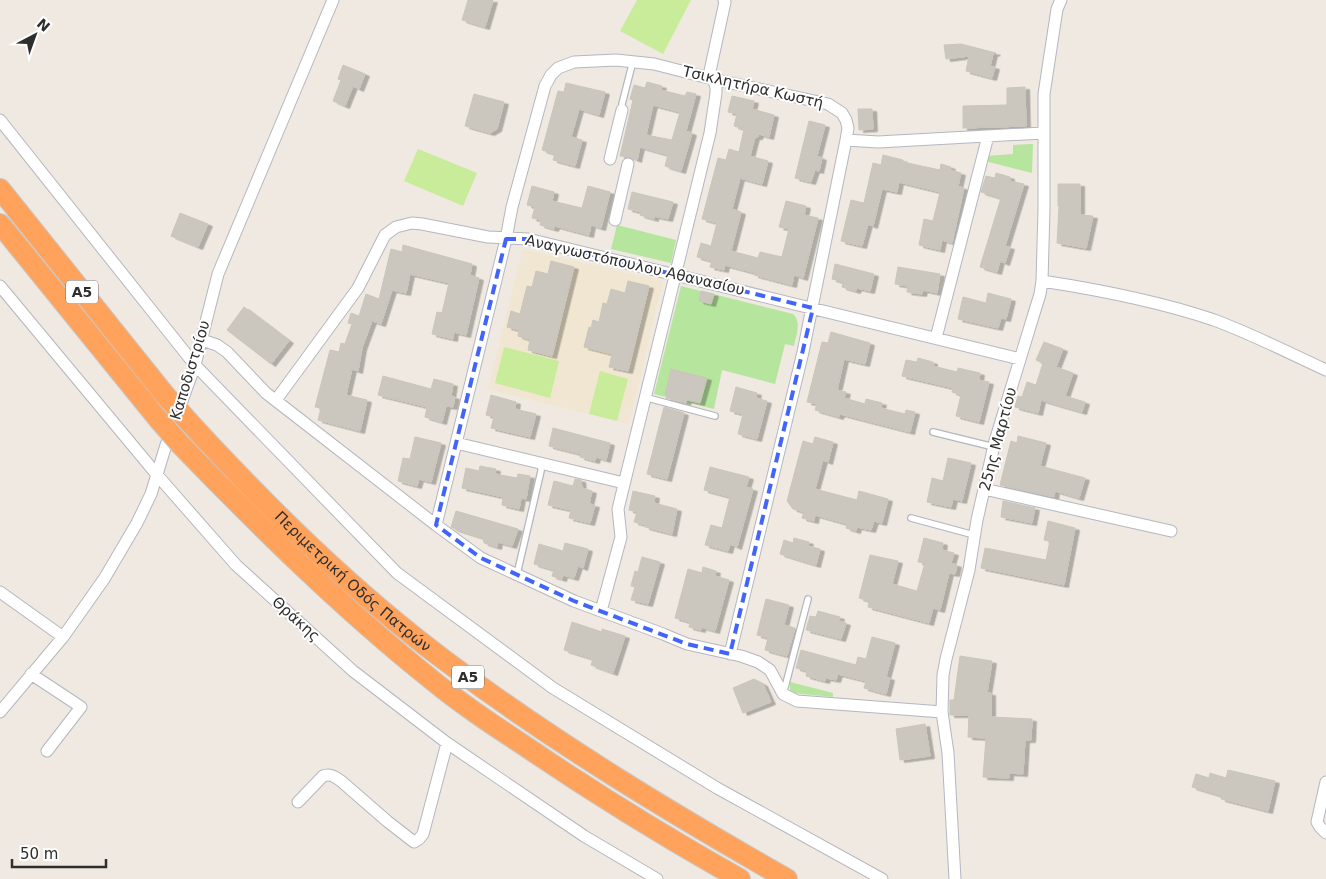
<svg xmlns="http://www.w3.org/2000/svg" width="1326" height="879" font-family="'DejaVu Sans',sans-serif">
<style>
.education{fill:#f0e6d1}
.green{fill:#b6e59e}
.pitch{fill:#c9ec9a}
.building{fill:#cbc7bf;stroke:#cbc5ba;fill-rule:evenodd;filter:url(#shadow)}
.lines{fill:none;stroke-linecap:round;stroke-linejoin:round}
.lane-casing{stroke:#b4b7c1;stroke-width:8}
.street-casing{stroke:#b4b7c1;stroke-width:13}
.highway-casing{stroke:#c9c9c9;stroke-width:22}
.lane{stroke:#fff;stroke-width:5.5}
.street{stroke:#fff;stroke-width:11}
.highway{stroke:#ffa35c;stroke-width:20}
.highway-bridge-casing{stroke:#c9c9c9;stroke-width:22;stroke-linecap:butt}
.highway-bridge{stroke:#ffa35c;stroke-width:20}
.marked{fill:none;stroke:#4264fb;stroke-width:4;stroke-dasharray:10 6;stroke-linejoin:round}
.labels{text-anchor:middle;stroke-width:4;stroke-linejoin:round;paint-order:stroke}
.shield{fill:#fff;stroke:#6d6d6d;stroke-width:1}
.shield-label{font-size:14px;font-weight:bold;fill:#2e2e2e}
.street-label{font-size:15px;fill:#2e2e2e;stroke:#fff}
</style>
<defs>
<filter id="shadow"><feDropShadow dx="4.5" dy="2.5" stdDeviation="0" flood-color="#0004"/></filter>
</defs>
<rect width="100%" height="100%" fill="#efe9e1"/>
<!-- education -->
<path class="education" d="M523,249L663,281L629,424L488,389Z"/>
<!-- green -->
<path class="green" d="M1033,144L1032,173L985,161L986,156L1013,154V145Z
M617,225L676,240L671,263L611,249Z
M681,286L793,314C802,322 796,335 794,346L785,344L775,384L722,370L714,409L654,394Z
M790,682L833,693V697L793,693L790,690Z"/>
<!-- pitch -->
<path class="pitch" d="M637,0H691L663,54L620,31Z
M418,149L477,173L463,206L404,181Z
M504,347L559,361L550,398L495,383Z
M600,371L628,379L617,421L589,414Z"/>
<!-- building -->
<path class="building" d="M468,0H493L485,27L462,20Z
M961,44L996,53L993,54L990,66L995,67L992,78L966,71L969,56L946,59L944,45Z
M343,65L365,74L359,89L353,86L345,106L333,101L341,80L338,79Z
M647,82L662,86L661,90L685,96L687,92L696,94L686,131L692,133L681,171L665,166L668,155L640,147L637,160L630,157L620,156L633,100L630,99L634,85L645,88ZM653,105L680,112L672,140L646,135Z
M566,83L605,92L599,115L579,109L571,137L582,140L575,166L553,160L555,154L542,150L558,91L564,92Z
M1025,87L1026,126L963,128V106L1007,105V88Z
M474,94L504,102L497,129L490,133L465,126Z
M732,96L754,101L752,109L774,115L769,137L759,134L758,137H755L750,156L768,161L762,184L740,178L732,209L741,212L731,251L758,258L760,252L782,257L789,229L779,227L786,201L806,206L804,215L818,218L803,278L794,275L792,285L754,275L755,273L725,265L724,270L710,267L712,261L697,257L701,243L711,246L717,223L702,219L718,158L726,160L729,149L739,152L744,129L734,126L737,114L728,112Z
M858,109H872L873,129L859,130Z
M809,121L825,125L817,156L822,158L819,171L815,170L811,182L795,178Z
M883,155L903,160V162L940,170L941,164L951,167L950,170L961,173L958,186L964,188L952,243L942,240L940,250L919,245L924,219L933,221L940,192L899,182L897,192L882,189L873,226L868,224L862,246L841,241L851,200L864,203L873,163L881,165Z
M996,173L1010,177V181L1024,184L1005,246L1010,247L1005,263L1000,261L997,272L980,267L1001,198L981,192L986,176L995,178Z
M1058,184H1080V215L1093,216L1086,248L1057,243L1059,206H1058Z
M532,186L554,192L552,201L582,208L588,186L610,192L601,228L591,225L589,235L555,226L554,229L540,225L541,220L532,218L535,207L527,205Z
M632,192L673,202L668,219L654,216V219L640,215L641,212L628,209Z
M180,213L208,224L198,247L171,236Z
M403,245L472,264L470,275L479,278L466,335L454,332L453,339L432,334L437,312L442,313L449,283L410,274L406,293L392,290L381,324L372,321L362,348L358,371L352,369L346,395L367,400L360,431L318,420L321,408L315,407L330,350L339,352L341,343L345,344L352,324L348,323L351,313L359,316L366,294L379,299L391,249L402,252Z
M551,261L574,267L552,356L528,350L530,340L518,336L519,330L507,327L511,311L520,314L527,286L532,287L536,271L548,274Z
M835,264L874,274L870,291L857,288L856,291L842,287L843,282L832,279Z
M898,267L940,274L937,293L923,290L922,294L907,292L908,286L895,284Z
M628,281L649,286L628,371L609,367L612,354L584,347L589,327L591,328L593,320L599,322L603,303L607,304L611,289L625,293Z
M701,291L714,294L711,304L699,301Z
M988,293L1011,299L1006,319L1001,318L998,328L958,319L963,297L986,303Z
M244,307L289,341L271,364L227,330Z
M831,332L870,343L865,364L844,359L837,390L846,392L844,398L865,404L866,399L882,403L881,408L905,414L906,410L915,412L910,432L840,414L839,417L815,410L817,404L807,402L822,342L828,343Z
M1044,342L1063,349L1056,367L1073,373L1065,396L1085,402L1082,412L1041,400L1038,413L1015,407L1018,396L1022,397L1027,382L1036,385L1043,363L1036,360Z
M918,358L933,362V366L957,372L958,368L980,373L979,380L989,382L979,422L956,416L961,395L952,392L953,388L902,376L906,360L917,362Z
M671,369L707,378L700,403L687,400L686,403L666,398L667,395L665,394Z
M383,376L431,389L434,379L453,384L451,396L455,397L453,407L446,406L442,422L425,417L427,407L378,395Z
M736,387L757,393L756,398L767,401L757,439L738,434L743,414L730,411Z
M491,395L516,402L515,409L536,414L530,437L491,428L494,417L486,415Z
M664,407L684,413L667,479L647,474Z
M553,428L610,443L606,460L596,457L595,461L580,457L581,454L549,446Z
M1018,436L1046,443L1040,466L1085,478L1079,498L1055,491L1054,497L1000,485L1011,441L1017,443Z
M415,437L441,443L431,482L419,479L417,486L398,481L403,458L410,459Z
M815,437L833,442L828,462L823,460L815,489L857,500L859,491L888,499L882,523L874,521L871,530L857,527L856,531L846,528L847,524L815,515L814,521L802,518L804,512L793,509L787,501L803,441L813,444Z
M948,458L971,463L962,501L953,499L951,507L927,502L932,478L943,481Z
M480,466L496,469L495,474L517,478L518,474L530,476L526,499L521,498L519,509L502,505L503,497L462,488L466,468L479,471Z
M710,467L749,477L746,487L753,489L737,547L730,544L728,551L705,545L711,525L722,528L730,497L704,490Z
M575,479L581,480L582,488L592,491L589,504L595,505L590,523L569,518L571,510L548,505L554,481L573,486Z
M633,491L655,496L654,503L677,509L672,534L645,527L646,525L634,522L637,512L629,510Z
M1003,501L1035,508L1032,523L1001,517Z
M456,511L518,529L512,546L498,542L497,547L484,543L483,538L455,529L451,527Z
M1048,521L1075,528L1064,585L981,568L985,548L1046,560L1050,541L1044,540Z
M794,538L809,542L808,546L820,549L816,565L780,554L784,540L793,543Z
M924,538L943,543L942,550L954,553L951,563L957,565L955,574L949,573L940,610L933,608L929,623L868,607L869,601L859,598L870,555L898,561L892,584L917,591L925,563L918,562Z
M565,543L588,549L583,568L578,566L574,578L563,575L562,579L552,576L554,570L534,564L539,544L563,551Z
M642,557L660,562L648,604L631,600L635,587L631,586L635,571L638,572Z
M703,567L716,571L715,576L729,580L715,631L701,627V630L689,627L690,622L675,618L688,569L702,573Z
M766,599L789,605L784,625L795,628L787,656L765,650L768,638L757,635Z
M818,611L840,617L839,621L846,623L841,639L806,630L810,616L816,617Z
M572,622L602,632V629L625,636L613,673L591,665L593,659L564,650Z
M872,637L895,643L886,677L890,678L886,694L864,688L866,681L838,674L836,680L826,678L825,681L806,676L807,671L796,668L801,650L856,665L858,657L866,659Z
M960,656L992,661L987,693H991V717L1032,719L1031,740H1025L1023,774L1009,773V778L983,777L986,738L968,737L969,715H950V700H954Z
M754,679L763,684L771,702L743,713L733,688Z
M925,724L930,756L900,760L896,729Z
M1228,770L1275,781L1268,811L1221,799L1222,796L1192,787L1196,774L1209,778L1210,773L1226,778Z"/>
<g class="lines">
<!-- lane casing -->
<g class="lane-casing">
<path id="lane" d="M622,110V104L633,61
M644,397L715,416
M933,432L994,447
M911,518L974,535
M517,574L541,471V463
M784,691L808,599"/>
</g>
<!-- street casing -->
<g class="street-casing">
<path id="street" d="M0,120L195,365L397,573L553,688L717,788L882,879
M610,159L622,110
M615,220L628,164
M1042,281C1101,290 1158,301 1214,320C1252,334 1289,353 1326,370
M0,286L158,476L236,565L353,671L447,743L584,836L657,879
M936,338L988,136
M202,340L217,345L227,352L266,393L436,525L481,558L574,601L663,634L687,644L741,656L758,662L770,670L783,694L797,701L942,712
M276,400L358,288L385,235L396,227L412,223L422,224L488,237L528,239L1020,359
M456,443L624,483
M984,489L1171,531
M436,525L506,239L512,207L545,86L551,75L558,68L574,62L616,60L654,64L713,79L828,104L842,113L846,120L848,128L846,140L878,142L1043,133
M0,592L63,637
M601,611L621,537L618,509L710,133L716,93V87L710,71L725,2L724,0
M730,654L803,352L846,140
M31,674L81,707L47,751
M0,712L63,637L104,579L137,523L151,494L166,445L195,365L218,274L333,0
M1326,782L1317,822L1320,827L1326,833
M298,802L323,776C330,773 335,777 341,781L387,821L414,842L419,839L423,834L447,743
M955,879L948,753L942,712L943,675L946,659L969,570L977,520L995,441L1040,294L1042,281L1044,209V94L1057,9L1061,0"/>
</g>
<!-- highway casing -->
<g class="highway-casing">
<g id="highway">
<path d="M0,189L165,395"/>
<path d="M0,224L159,420"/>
<path id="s1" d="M189,422C269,509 355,594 451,665C557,744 671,813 787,879"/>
<path d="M181,445C261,528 342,608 432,680C461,704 493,725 525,746C594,793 667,838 740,879"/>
</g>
</g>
<!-- lane -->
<use href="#lane" class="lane"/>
<!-- street -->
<use href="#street" class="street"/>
<!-- highway -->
<use href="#highway" class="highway"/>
<!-- highway-bridge casing -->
<g class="highway-bridge-casing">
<path id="highway-bridge" d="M165,395L189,422
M159,420L181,445"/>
</g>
<!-- highway-bridge -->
<use href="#highway-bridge" class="highway-bridge"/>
</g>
<!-- marked area -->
<path class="marked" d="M506,239H528L813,308L730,654L687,644L574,601L481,558L436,525Z"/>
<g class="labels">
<!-- shield labels -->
<g class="shield">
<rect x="66" y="280.5" width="32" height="23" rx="4"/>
<rect x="452" y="665.5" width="32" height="23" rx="4"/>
</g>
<g class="shield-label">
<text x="82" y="297">Α5</text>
<text x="468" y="682">Α5</text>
</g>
<!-- street labels -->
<g class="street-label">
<text transform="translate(753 87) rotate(13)" y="5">Τσικλητήρα Κωστή</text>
<text transform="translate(635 265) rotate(13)" y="5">Αναγνωστόπουλου Αθανασίου</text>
<text transform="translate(190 370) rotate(-73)" y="5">Καποδιστρίου</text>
<text transform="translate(998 439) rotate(-75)" y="5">25ης Μαρτίου</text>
<text dy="5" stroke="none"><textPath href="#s1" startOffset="229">Περιμετρική Οδός Πατρών</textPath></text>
<text transform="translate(296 619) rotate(42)" y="5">Θράκης</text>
</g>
</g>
<!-- north arrow -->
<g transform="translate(35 35) rotate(41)" stroke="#ffffff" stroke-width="4" paint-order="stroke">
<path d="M0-4L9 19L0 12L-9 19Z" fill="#2e2e2e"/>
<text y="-8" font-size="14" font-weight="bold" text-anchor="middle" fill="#2e2e2e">N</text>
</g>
<!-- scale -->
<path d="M12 859v8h94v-8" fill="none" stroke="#2e2e2e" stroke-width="2.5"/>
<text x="20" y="859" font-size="15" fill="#2e2e2e" stroke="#ffffff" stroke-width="4" paint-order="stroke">50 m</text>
</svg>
